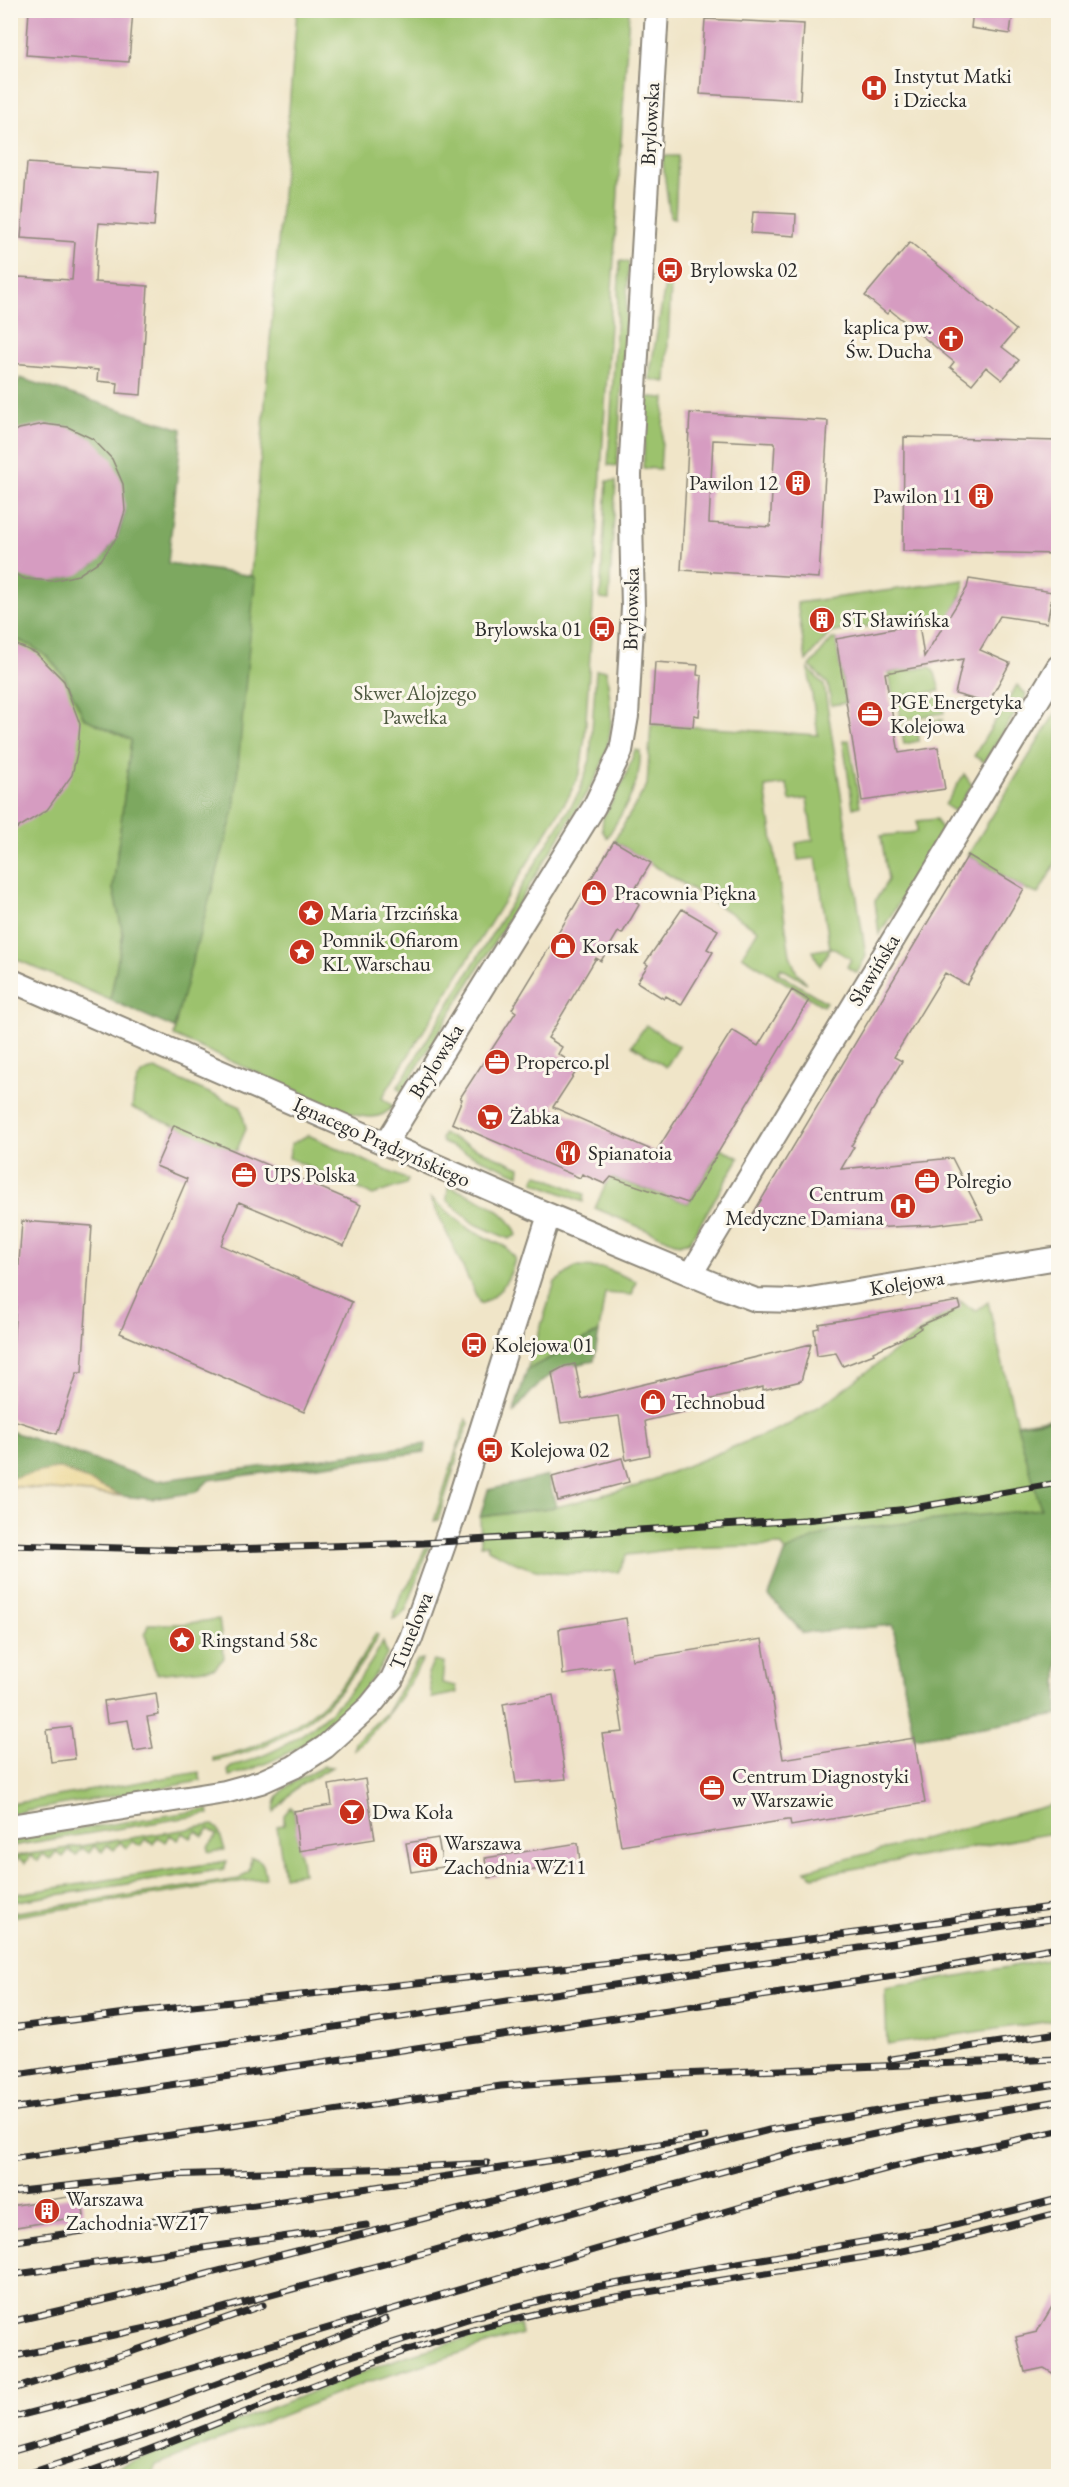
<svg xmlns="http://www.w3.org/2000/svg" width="1069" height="2487" font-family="'EB Garamond',serif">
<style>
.green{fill:#9cc26d;stroke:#64764c;stroke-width:1.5}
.forest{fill:#7da860;stroke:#546a46;stroke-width:1.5}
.sand{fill:#eeda9e;stroke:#8c8264;stroke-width:1.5}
.building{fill:#d69cc1;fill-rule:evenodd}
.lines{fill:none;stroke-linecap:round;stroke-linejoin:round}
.street-casing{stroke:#8e887a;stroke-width:26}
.street{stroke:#fff;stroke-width:22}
.rail-casing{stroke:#2b2b2b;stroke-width:7}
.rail{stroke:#fbf7ec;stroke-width:4.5;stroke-dasharray:14;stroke-linecap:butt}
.labels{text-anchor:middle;stroke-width:6;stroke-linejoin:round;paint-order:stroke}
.poi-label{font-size:21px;fill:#2b2b2b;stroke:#fbf7ec;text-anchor:start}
.street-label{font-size:21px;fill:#2b2b2b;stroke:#fbf7ec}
.park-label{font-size:21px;fill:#4d583f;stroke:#fbf7ec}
</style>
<rect width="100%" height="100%" fill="#fbf7ec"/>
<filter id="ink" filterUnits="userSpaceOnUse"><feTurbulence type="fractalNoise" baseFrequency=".0167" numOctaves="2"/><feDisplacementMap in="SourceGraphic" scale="12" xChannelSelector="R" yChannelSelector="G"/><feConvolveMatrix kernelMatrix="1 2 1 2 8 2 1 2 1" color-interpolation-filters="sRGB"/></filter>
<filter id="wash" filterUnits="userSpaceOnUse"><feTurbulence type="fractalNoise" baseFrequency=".008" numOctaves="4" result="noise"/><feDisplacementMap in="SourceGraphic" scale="24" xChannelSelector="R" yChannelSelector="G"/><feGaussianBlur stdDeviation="1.35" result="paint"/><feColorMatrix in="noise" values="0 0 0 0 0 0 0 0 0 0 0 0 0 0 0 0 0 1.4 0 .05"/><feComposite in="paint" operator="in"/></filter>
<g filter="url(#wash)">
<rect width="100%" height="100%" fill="#f0e5c8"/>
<!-- green -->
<path class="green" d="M297,11H629L585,737L580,772L569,796L382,1098L393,1106C381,1121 365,1118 348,1113L174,1036L253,576L251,575Z
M662,156H678L675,218L670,217Z
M620,261L629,262L617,466L608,465Z
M665,285L671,286L666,382L649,379Z
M650,397L665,398L660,469L643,468L647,399Z
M607,481H616L609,600L600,599Z
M965,580L959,601L949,617L919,619V625H913L911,613L882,617L876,625L830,633L806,661L797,603Z
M10,637L30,645L49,658L64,676L84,718L131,740L113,889L123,934L110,1000L11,957Z
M832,639H836L846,703L831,705L828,684L810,666Z
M930,667L935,673L940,691L893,697L889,673Z
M808,668L824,685L866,956L857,973L847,967L851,959L831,947L820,966L813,951L830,948L816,858L798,860L796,843L813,840L807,799L790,801L787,784L765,787L790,955L796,971L807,983L781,968L778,973L826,1002L823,1006L742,956L758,930L614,841L647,785L651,724L818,735Z
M596,670H606C613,714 615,734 597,776L402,1092L397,1088L579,793L590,760Z
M1017,685L1026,694L1025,698L984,762L974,756Z
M941,697L944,713L901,720L898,703Z
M1058,709V859L1038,894L1024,889L968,855Z
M943,719L939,726L918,730L919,741L904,744L901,728L905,725Z
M849,740L860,806L853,808L843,741Z
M635,750L640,751C642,784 624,810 607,838L602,830L603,818L624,780Z
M964,774L972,785L956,810L954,811L945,805Z
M936,819L943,831L879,935L875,901L888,880L881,836L917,832V821Z
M646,1025L679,1047L666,1067L632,1045Z
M155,1069L241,1107L246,1129L236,1152L132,1108C135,1090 133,1072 155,1069Z
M443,1134L520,1167L519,1175L443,1143L441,1139Z
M308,1135L408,1180L406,1184L373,1195L289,1158L291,1144Z
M721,1148L739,1158L690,1241L679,1244L595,1208L609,1177L688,1203Z
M537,1174L584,1194L583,1202L534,1182Z
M448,1186C473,1197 507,1207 517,1235L509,1239L473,1223L447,1200Z
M430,1197L470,1230L506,1247L515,1258C511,1278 499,1297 480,1304Z
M576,1267L604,1268L636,1281L632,1295L605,1293L599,1332L527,1370L555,1282Z
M958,1300L976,1311L988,1302L1017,1424L1058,1417V1715L914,1738L893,1625L803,1633L769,1596L786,1552L781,1545L685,1548L627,1555L618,1572C593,1572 566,1576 541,1571C523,1568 504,1557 488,1549L487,1545H481L480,1517L556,1507L637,1486L790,1424L828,1401L947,1312Z
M466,1419L469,1423L457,1452L458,1455L438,1520L434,1521Z
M429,1547L406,1610L400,1616L393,1619L401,1594L412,1579L425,1548Z
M219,1619L224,1658L215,1668L156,1674L145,1634L148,1624H182Z
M375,1634L378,1635L375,1642C337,1707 288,1746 214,1761L213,1758C285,1744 343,1700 375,1634Z
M383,1641L387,1655C352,1717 297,1758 229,1776L228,1770L231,1766C298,1750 352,1702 383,1641Z
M423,1659C405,1694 383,1724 354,1750L355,1742L387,1712L417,1661Z
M434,1661L444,1663L442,1683L456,1686L457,1693L432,1698L428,1673Z
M324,1766L332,1767L296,1788L274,1812C274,1785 304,1778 324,1766Z
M199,1772L201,1781L31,1810L26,1809L25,1811L11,1814V1804Z
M1058,1803V1832L813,1876L805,1870Z
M291,1807L294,1811L303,1873L284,1876L277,1826L284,1825V1815Z
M208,1809L209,1814L11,1846V1840Z
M213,1825L218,1829L225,1850L210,1852L208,1851V1847L217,1835L209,1829L203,1836L196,1831L191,1838L183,1833L178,1840L170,1835L165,1842L158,1837L153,1844L145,1839L140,1846L132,1841L127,1848L120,1842L114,1850L107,1845L102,1852L94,1846L89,1853L82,1848L76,1856L69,1850L63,1857L56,1852L50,1859L43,1854L38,1861L31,1856L25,1863L18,1858L12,1866L11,1864V1857Z
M251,1858C264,1858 264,1868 266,1878L11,1917V1913L239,1879L249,1871Z
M227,1861L224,1869L11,1902V1895Z
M1058,1958V2020L887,2045L885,1989Z
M519,2324L521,2334L365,2383L156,2465L151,2476H94L405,2356Z"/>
<!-- forest -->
<path class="forest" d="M20,378L182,429L168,563L253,576L255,580L234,810L174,1028L110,1000L123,934L113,889L131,740L84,718L64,676L49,658L30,645L11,637V572C50,590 95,577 116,538C121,531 122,520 125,511L11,434V389L16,387Z
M599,1332L594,1361C550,1369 541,1379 513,1414L527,1370Z
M1058,1418V1715L914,1738L893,1625L803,1633L769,1596L786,1551L831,1531L1041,1509L1017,1425Z
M10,1431L156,1481L426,1444L425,1452L209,1480L197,1492L152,1499L122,1496L60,1468L11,1478Z
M548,1476L556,1507L480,1517L488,1490Z"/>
<!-- sand -->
<path class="sand" d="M60,1468L122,1496L11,1486V1478Z"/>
<g id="blocks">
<!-- building -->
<path class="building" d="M29,10H133L129,62L26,55Z
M973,10H1013L1010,34L971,28Z
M705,19L804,24L800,100L700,94Z
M27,163L158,172L154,227L99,223L97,244L95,282L148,286L141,395L117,393L118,383L97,381L98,370L10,363V297L16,298L18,277L72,280L75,242L21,238Z
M753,212L796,214L795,236L751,233Z
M910,242L1016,330L1002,347L1019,360L1002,380L986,367L972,384L950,367L954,362L890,310L887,314L865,296Z
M690,413L828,421L819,578L681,570ZM713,440L775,443L770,527L709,523Z
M44,424L68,427L93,439L112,459L123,484L125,511L117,537L101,560L78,575L52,581L25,579L10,572V434L19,429Z
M904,437L1059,441V554L903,551Z
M969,579L1053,592L1047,623L1000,616L980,650L1010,663L993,694L991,704L955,694L963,659L885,673L899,753L938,747L945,789L862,801L836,639L919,624L924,657L967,588Z
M10,642L36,653L64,681L80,724L78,749L72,775L47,810L16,829L15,826L10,828Z
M655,662L698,665L697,675L702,676L699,716L694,715L693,727L651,724Z
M614,841L651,863L635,889L642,893L636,902L639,905L622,934L618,932L601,961L596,958L548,1038L562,1047L558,1054L579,1067L553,1107L656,1152L732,1030L758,1046L792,990L809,1000L688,1203L611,1177L605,1184L582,1174L580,1178L452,1123L462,1099L460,1098L516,1012L512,1009Z
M968,855L1024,889L967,985L945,973L894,1057L902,1061L851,1146L854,1147L841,1169L952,1158L983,1219L933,1225L869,1228L815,1225L751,1217Z
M682,909L718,930L707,949L713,952L681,1005L666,996L664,999L637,982L648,965L645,963Z
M174,1125L361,1205L344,1246L239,1202L221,1245L352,1302L304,1412L120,1333L187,1179L156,1166Z
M22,1221L92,1226L82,1373H77L57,1434L10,1419V1388Z
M959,1301L961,1308L919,1326L921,1328L912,1334L873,1352L874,1354L843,1366L836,1353L817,1356L814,1329L819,1328V1324Z
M811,1344L801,1381L763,1390V1387L691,1404L692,1410L645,1421L650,1455L626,1460L619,1416L561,1423L552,1373L565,1366L575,1364L582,1399Z
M622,1458L629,1482L558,1501L552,1477Z
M626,1618L632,1660L762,1639L783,1759L914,1738L925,1803L791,1826L790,1820H787L621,1846L602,1734L623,1732L613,1667L563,1675L559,1629Z
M156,1693L159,1715L147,1717L153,1748L134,1751L128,1720L107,1723L104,1701Z
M553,1695L566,1779L516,1783L503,1704Z
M71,1727L75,1759L51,1762L47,1730Z
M365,1779L375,1839L299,1851L294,1811L332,1805L329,1785Z
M438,1838L443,1867L411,1872L406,1843Z
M578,1843L580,1862L488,1878L485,1858Z
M81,2195L84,2216L10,2228V2206Z
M1059,2295V2377L1044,2368L1025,2372L1016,2337L1037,2332Z"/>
</g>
</g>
<g filter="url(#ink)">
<use href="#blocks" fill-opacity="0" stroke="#8e887a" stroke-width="1.5"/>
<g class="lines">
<!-- street casing -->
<g class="street-casing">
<path id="street" d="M10,980L549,1215L721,1287L756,1300L798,1301L1058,1258
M386,1143L594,807L621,751L627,716L633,607L630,475L657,10
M691,1274L1058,667
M10,1826L225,1792L261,1782L294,1767L325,1747L370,1706L392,1679L411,1638L451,1525L549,1215"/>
</g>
<!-- street -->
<use href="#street" class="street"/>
<!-- rail casing -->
<g class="rail-casing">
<path id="rail" d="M10,1545L194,1550L423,1543L805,1520L908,1509L1058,1483
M10,2028L134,2012L689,1955L1058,1906
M891,2059L1058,2033
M10,2076L1058,1918
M10,2109L894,1976L1058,1947
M10,2159L501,2086L654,2075L1058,2059
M10,2192L168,2175L398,2168L487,2163
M10,2242L706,2137
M10,2275L367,2225
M10,2322L117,2297L769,2130L906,2106L1058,2084
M10,2357L161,2325L805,2149L912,2126L1058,2101
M10,2390L128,2353L263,2305
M10,2418L103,2394L748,2205L905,2164L1058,2131
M10,2452C139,2416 263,2367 386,2319
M21,2476L161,2430L336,2361L474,2317L596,2287L939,2229L1058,2199
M76,2476C188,2438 296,2389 408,2350C474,2328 542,2311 610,2298L897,2252L941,2243L1058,2213"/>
</g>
<!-- rail -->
<use href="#rail" class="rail"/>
</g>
</g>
<!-- icons -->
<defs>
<g id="hospital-disc" transform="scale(1.35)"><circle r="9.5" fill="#c8321e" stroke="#fbf7ec"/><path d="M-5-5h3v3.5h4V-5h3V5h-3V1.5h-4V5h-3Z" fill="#fff"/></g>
<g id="bus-disc" transform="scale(1.35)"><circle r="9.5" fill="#c8321e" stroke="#fbf7ec"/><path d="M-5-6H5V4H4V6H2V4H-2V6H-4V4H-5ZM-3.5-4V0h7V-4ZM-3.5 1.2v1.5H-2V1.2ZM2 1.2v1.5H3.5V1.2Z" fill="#fff"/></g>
<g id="church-disc" transform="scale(1.35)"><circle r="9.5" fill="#c8321e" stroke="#fbf7ec"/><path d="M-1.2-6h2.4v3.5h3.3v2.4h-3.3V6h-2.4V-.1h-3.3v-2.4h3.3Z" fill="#fff"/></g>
<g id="building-disc" transform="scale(1.35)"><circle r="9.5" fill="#c8321e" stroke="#fbf7ec"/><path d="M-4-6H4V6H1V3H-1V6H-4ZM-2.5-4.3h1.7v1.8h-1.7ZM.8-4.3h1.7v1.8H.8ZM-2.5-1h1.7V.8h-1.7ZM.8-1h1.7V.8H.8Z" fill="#fff"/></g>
<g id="office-disc" transform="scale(1.35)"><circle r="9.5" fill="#c8321e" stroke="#fbf7ec"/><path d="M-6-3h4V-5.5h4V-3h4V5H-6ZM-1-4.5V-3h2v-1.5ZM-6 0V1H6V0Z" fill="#fff"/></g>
<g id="shop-disc" transform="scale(1.35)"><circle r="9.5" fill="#c8321e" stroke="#fbf7ec"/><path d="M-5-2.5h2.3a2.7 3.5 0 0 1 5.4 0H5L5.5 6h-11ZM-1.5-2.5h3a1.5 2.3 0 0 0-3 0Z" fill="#fff"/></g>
<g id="sight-disc" transform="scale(1.35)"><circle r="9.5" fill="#c8321e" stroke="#fbf7ec"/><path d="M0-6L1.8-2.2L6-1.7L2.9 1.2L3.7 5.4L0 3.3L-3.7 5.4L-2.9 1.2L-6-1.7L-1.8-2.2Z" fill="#fff"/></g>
<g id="supermarket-disc" transform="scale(1.35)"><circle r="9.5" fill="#c8321e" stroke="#fbf7ec"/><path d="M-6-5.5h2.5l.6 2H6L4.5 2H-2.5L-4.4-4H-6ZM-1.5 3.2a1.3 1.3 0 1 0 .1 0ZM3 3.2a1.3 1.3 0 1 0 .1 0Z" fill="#fff"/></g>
<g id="restaurant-disc" transform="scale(1.35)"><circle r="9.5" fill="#c8321e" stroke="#fbf7ec"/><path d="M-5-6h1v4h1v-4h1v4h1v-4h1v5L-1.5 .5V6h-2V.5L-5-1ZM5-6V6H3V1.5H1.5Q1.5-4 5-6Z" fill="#fff"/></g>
<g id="bar-disc" transform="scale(1.35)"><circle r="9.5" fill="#c8321e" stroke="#fbf7ec"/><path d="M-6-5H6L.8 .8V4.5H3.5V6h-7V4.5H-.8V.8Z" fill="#fff"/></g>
</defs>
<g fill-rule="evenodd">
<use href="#hospital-disc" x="874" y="88"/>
<use href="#bus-disc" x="670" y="270"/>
<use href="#church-disc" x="951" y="339"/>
<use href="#building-disc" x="798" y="483"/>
<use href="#building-disc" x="981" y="496"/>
<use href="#building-disc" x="822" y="620"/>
<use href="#bus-disc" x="602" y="629"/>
<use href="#office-disc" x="870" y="714"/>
<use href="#shop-disc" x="594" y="893"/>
<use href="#sight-disc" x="311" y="913"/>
<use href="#shop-disc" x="563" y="946"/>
<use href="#sight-disc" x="302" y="952"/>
<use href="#office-disc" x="497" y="1062"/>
<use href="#supermarket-disc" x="490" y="1117"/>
<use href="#restaurant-disc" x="568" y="1153"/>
<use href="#office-disc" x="244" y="1175"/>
<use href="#office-disc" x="927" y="1181"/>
<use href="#hospital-disc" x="903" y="1206"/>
<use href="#bus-disc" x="474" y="1345"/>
<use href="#shop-disc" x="653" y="1402"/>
<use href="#bus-disc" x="490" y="1450"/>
<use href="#sight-disc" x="182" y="1640"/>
<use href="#office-disc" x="712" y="1788"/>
<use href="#bar-disc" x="352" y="1812"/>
<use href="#building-disc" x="425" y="1855"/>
<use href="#building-disc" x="47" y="2211"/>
</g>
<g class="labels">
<!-- poi labels -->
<g class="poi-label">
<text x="894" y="83">Instytut Matki<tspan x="894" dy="24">i Dziecka</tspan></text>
<text x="690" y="277">Brylowska 02</text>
<text x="932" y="334" text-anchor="end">kaplica pw.<tspan x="932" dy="24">Św. Ducha</tspan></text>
<text x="778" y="490" text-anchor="end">Pawilon 12</text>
<text x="962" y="503" text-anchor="end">Pawilon 11</text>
<text x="842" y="627">ST Sławińska</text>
<text x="582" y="636" text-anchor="end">Brylowska 01</text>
<text x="890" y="709">PGE Energetyka<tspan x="890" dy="24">Kolejowa</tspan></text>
<text x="614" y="900">Pracownia Piękna</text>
<text x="330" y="920">Maria Trzcińska</text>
<text x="322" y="947">Pomnik Ofiarom<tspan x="322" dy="24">KL Warschau</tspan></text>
<text x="582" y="953">Korsak</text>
<text x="516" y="1069">Properco.pl</text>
<text x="510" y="1124">Żabka</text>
<text x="588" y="1160">Spianatoia</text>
<text x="264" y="1182">UPS Polska</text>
<text x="946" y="1188">Polregio</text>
<text x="884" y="1201" text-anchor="end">Centrum<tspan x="884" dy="24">Medyczne Damiana</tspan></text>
<text x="494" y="1352">Kolejowa 01</text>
<text x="672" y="1409">Technobud</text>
<text x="510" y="1457">Kolejowa 02</text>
<text x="201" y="1647">Ringstand 58c</text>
<text x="732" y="1783">Centrum Diagnostyki<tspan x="732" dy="24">w Warszawie</tspan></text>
<text x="372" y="1819">Dwa Koła</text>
<text x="444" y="1850">Warszawa<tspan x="444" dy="24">Zachodnia WZ11</tspan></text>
<text x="66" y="2206">Warszawa<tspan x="66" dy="24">Zachodnia WZ17</tspan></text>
</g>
<!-- street labels -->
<g class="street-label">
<text transform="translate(650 124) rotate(-87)" y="7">Brylowska</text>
<text transform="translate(631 609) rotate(-89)" y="7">Brylowska</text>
<text transform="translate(874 970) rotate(-59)" y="7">Sławińska</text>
<text transform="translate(436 1061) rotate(-58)" y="7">Brylowska</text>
<text transform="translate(382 1142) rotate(24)" y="7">Ignacego Prądzyńskiego</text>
<text transform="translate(907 1283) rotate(-9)" y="7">Kolejowa</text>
<text transform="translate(411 1631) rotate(-68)" y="7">Tunelowa</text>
</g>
<!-- park labels -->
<g class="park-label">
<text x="415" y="700">Skwer Alojzego<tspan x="415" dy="24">Pawełka</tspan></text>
</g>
</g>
<!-- margin -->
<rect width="1069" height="2487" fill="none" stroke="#fbf7ec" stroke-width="36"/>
</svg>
